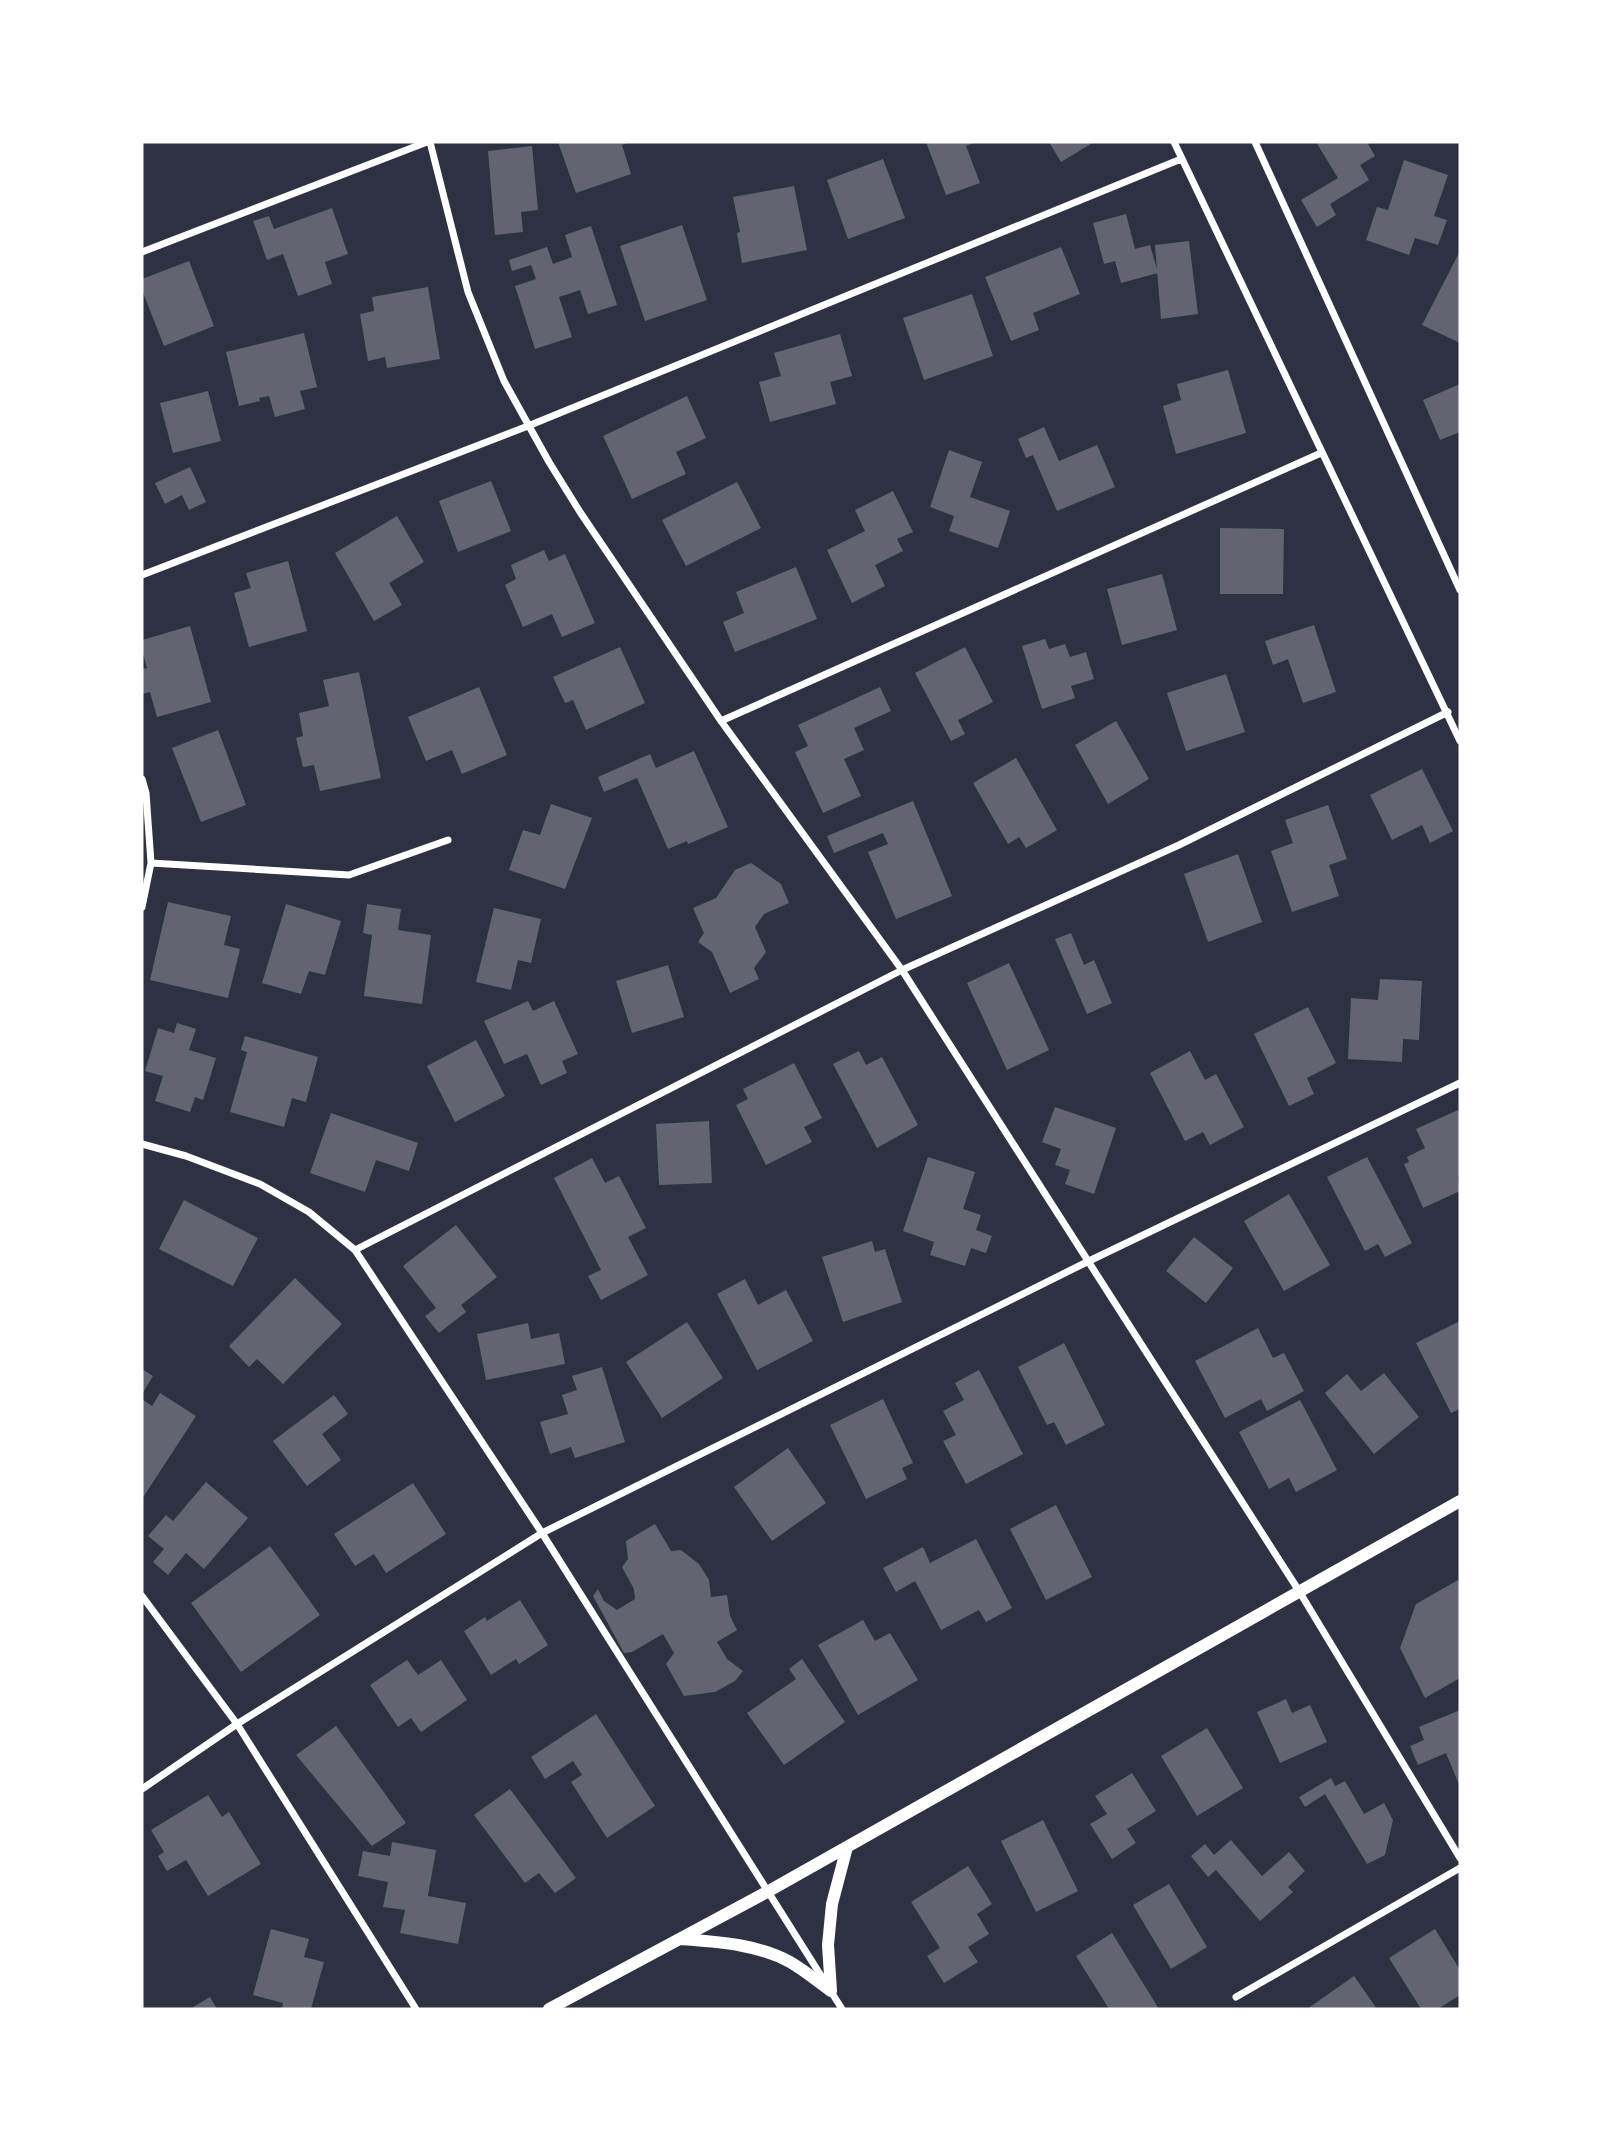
<svg xmlns="http://www.w3.org/2000/svg" width="1602" height="2151" font-family="'Public Sans',sans-serif">
<style>
.building{fill:#626471}
.lines{fill:none;stroke-linecap:round;stroke-linejoin:round}
.minor{stroke:#fff;stroke-width:7}
.tertiary{stroke:#fff;stroke-width:12}
</style>
<rect width="100%" height="100%" fill="#2d3142"/>
<!-- building -->
<path class="building" d="M558,142H631L622,145L631,174L576,193Z
M926,142H976L966,146L980,183L946,195Z
M1049,142H1094L1061,162Z
M1316,142H1372L1368,144L1375,156L1360,165L1369,180L1330,204L1336,215L1317,227L1301,200L1338,178Z
M532,146L538,210L521,212L523,232L495,235L488,151Z
M883,159L905,218L848,239L827,180Z
M1404,160L1448,175L1434,216L1447,220L1438,245L1415,238L1409,255L1366,240L1377,207L1388,210Z
M794,186L807,250L742,263L737,233L740,232L733,197Z
M332,208L348,254L325,262L332,284L298,296L283,254L267,260L253,221L269,216L274,229Z
M1126,214L1135,249L1150,245L1158,273L1121,283L1115,261L1104,264L1093,223Z
M682,225L707,300L645,321L620,246Z
M591,226L617,305L588,314L580,290L559,297L572,337L535,349L515,286L536,279L531,265L512,271L509,260L547,247L553,264L572,257L565,235Z
M1189,241L1198,314L1161,319L1155,245Z
M1061,247L1080,294L1033,313L1039,330L1011,341L985,277Z
M1460,251V343L1422,325Z
M189,261L214,326L164,346L142,290V279Z
M428,287L440,359L387,368L385,357L368,361L360,314L374,311L372,297Z
M972,294L993,356L924,380L903,318Z
M304,333L317,387L300,391L305,409L275,417L269,396L259,398L260,401L239,406L226,352Z
M840,334L852,376L830,382L836,404L770,422L759,382L781,376L774,353Z
M1228,370L1246,433L1176,454L1163,406L1181,400L1177,384Z
M1460,384V432L1440,440L1423,400Z
M208,391L221,441L173,453L160,403Z
M687,396L706,438L676,452L686,474L632,499L603,436Z
M1044,427L1059,461L1097,445L1115,487L1057,511L1033,455L1026,458L1018,439Z
M949,450L982,462L970,497L1010,511L998,548L949,531L954,516L930,507Z
M190,467L206,502L189,510L182,495L165,504L155,483Z
M491,481L511,531L458,552L439,501Z
M737,482L761,528L686,566L662,520Z
M893,491L913,532L897,539L903,551L875,565L885,586L852,603L827,550L865,531L855,510Z
M397,516L424,562L389,583L402,605L374,621L335,553Z
M1220,528L1284,529L1283,594H1220Z
M544,550L549,561L565,554L595,623L562,637L552,614L523,627L505,585L516,579L511,565Z
M288,561L307,631L249,647L234,593L251,588L246,573Z
M796,567L817,619L735,652L723,622L744,613L736,592Z
M1162,574L1177,630L1122,645L1107,589Z
M1314,625L1336,692L1303,703L1288,659L1273,665L1265,641Z
M190,626L211,702L157,717L150,692L142,694V669L147,668L142,650V640Z
M1045,639L1049,649L1065,644L1070,657L1086,652L1094,679L1071,686L1075,698L1042,709L1022,646Z
M620,647L645,703L586,730L573,700L565,703L553,677Z
M965,647L993,702L958,720L965,734L951,741L915,673Z
M359,672L381,778L320,791L314,765L303,767L296,738L303,736L299,713L329,706L323,680Z
M1226,674L1245,732L1186,751L1167,693Z
M479,687L507,755L462,774L452,750L426,761L408,717Z
M880,687L891,711L854,728L864,750L844,759L861,796L823,813L795,752L808,746L798,725Z
M1116,721L1149,779L1108,804L1075,745Z
M218,730L246,805L201,822L172,748Z
M694,751L728,827L688,844L687,841L668,849L637,778L604,792L598,777L650,754L656,768Z
M1016,758L1057,830L1026,848L1019,837L1008,844L973,783Z
M1422,769L1453,831L1430,843L1422,825L1392,840L1370,795Z
M913,801L952,896L896,919L868,852L888,844L883,833L834,853L827,836Z
M551,804L592,818L565,889L509,870L523,830L540,835Z
M1328,805L1347,859L1329,865L1339,896L1292,912L1271,851L1293,843L1285,820Z
M1238,854L1262,922L1208,942L1184,874Z
M751,863L781,884L789,903L764,914L755,927L766,952L754,968L759,979L730,993L712,952L698,942L704,933L693,908L716,898L735,870Z
M168,902L231,916L224,945L240,949L228,998L150,980Z
M286,904L341,921L325,975L309,971L301,994L262,983Z
M367,904L401,909L398,930L431,935L422,1004L364,996L372,935L363,933Z
M494,908L541,919L531,963L518,960L511,990L476,982Z
M1071,933L1084,965L1094,960L1112,1003L1087,1014L1055,939Z
M1009,963L1049,1050L1007,1070L967,983Z
M668,965L684,1017L632,1033L616,981Z
M1380,979L1422,981L1419,1040L1403,1039L1402,1062L1348,1059L1351,998L1378,1000Z
M528,1001L533,1011L554,1001L578,1054L562,1061L567,1073L541,1085L527,1054L504,1064L484,1021Z
M1308,1007L1336,1063L1307,1078L1314,1094L1289,1106L1254,1034Z
M177,1023L196,1029L189,1050L216,1058L203,1100L195,1097L190,1112L155,1101L163,1076L145,1071L158,1028L174,1033Z
M245,1036L318,1057L306,1102L292,1098L284,1127L230,1112L247,1052L241,1050Z
M476,1040L505,1096L455,1122L427,1066Z
M859,1051L866,1065L882,1057L918,1125L877,1148L833,1064Z
M1190,1051L1205,1080L1216,1074L1244,1127L1210,1145L1203,1132L1185,1141L1150,1073Z
M794,1063L822,1118L804,1127L812,1142L766,1165L736,1105L748,1099L743,1089Z
M1055,1107L1116,1128L1094,1194L1065,1184L1070,1170L1055,1165L1061,1149L1042,1142Z
M1458,1110L1460,1115V1175L1458,1177L1460,1191L1423,1208L1404,1164L1409,1162L1407,1157L1425,1148L1416,1129Z
M331,1113L418,1143L409,1171L376,1160L365,1192L310,1173Z
M709,1121L712,1183L659,1185L656,1124Z
M928,1157L975,1172L963,1209L981,1215L976,1230L992,1236L986,1253L971,1248L965,1266L930,1255L934,1242L903,1231Z
M1367,1157L1412,1243L1385,1257L1378,1244L1365,1251L1327,1177Z
M592,1158L605,1183L619,1176L646,1228L628,1237L648,1275L601,1300L588,1276L601,1270L554,1178Z
M1289,1194L1330,1265L1284,1291L1244,1221Z
M184,1200L258,1238L233,1286L159,1249Z
M456,1225L497,1277L461,1305L466,1312L439,1333L425,1316L436,1308L403,1266Z
M1194,1237L1233,1268L1206,1303L1166,1271Z
M872,1241L875,1252L885,1249L902,1302L843,1322L822,1257Z
M295,1278L342,1324L283,1384L257,1359L249,1367L229,1346Z
M745,1279L758,1305L786,1290L813,1341L757,1370L717,1294Z
M1460,1321V1409L1451,1413L1416,1343Z
M687,1322L723,1378L662,1418L626,1362Z
M528,1323L531,1339L559,1333L565,1364L486,1380L477,1334Z
M1258,1328L1273,1358L1284,1353L1304,1391L1267,1411L1261,1399L1225,1418L1195,1361Z
M1064,1343L1105,1425L1066,1445L1054,1422L1047,1425L1018,1367Z
M602,1367L625,1442L575,1458L571,1447L550,1454L540,1422L568,1414L562,1395L577,1390L572,1376Z
M142,1369L153,1376L142,1394Z
M979,1370L1023,1454L966,1484L943,1441L956,1435L943,1411L964,1400L955,1383Z
M1384,1373L1419,1417L1374,1454L1325,1393L1347,1374L1361,1391Z
M160,1393L196,1416L142,1499V1399L152,1406Z
M334,1395L348,1414L322,1434L341,1460L307,1486L273,1441Z
M883,1399L913,1463L902,1468L907,1479L866,1499L830,1425Z
M1300,1400L1337,1470L1296,1492L1289,1478L1269,1489L1239,1432Z
M788,1448L826,1503L772,1541L734,1487Z
M206,1482L248,1518L204,1569L186,1553L168,1575L153,1562L164,1549L148,1536L166,1515L173,1521Z
M413,1483L446,1534L386,1573L374,1554L355,1566L334,1534Z
M1056,1505L1092,1577L1046,1600L1010,1529Z
M655,1524L671,1551L681,1550L699,1564L709,1580L711,1597L727,1595L730,1616L737,1630L717,1642L727,1659L743,1671L735,1681L715,1692L684,1696L666,1664L674,1653L663,1634L632,1652L624,1653L593,1596L598,1589L604,1601L617,1610L635,1599L634,1589L622,1567L628,1559L626,1541Z
M976,1539L1012,1608L986,1622L979,1610L941,1630L915,1581L896,1592L883,1568L923,1547L930,1563Z
M270,1546L320,1615L241,1672L191,1603Z
M1458,1580L1460,1584V1678L1425,1698L1400,1648L1416,1604Z
M520,1600L548,1645L519,1664L516,1659L491,1675L464,1631L485,1617L487,1621Z
M863,1620L875,1641L890,1633L918,1680L858,1715L818,1645Z
M802,1659L845,1722L784,1765L747,1713L796,1679L789,1669Z
M407,1660L418,1675L441,1660L467,1700L421,1732L411,1718L398,1727L370,1685Z
M1286,1699L1292,1713L1310,1705L1327,1742L1280,1763L1257,1712Z
M1460,1710V1787L1446,1753L1418,1765L1410,1746L1424,1740L1419,1727Z
M596,1714L655,1806L607,1838L571,1782L582,1775L573,1761L545,1779L531,1757Z
M336,1726L406,1823L372,1846L296,1755Z
M1207,1728L1243,1788L1197,1816L1161,1756Z
M1132,1773L1156,1811L1127,1829L1136,1843L1112,1859L1090,1824L1107,1814L1095,1796Z
M1331,1778L1335,1786L1345,1781L1364,1814L1384,1803L1393,1820L1385,1855L1367,1864L1325,1794L1305,1807L1299,1797Z
M510,1789L576,1878L555,1893L539,1873L525,1883L474,1815Z
M208,1795L222,1817L229,1812L261,1864L208,1896L186,1860L167,1871L158,1856L164,1852L151,1830Z
M1043,1820L1078,1891L1036,1912L1001,1841Z
M1231,1840L1262,1876L1289,1852L1305,1871L1288,1887L1293,1892L1260,1921L1216,1870L1208,1877L1191,1856L1205,1844L1214,1855Z
M392,1842L436,1850L428,1896L466,1903L458,1944L400,1933L405,1910L383,1907L388,1882L358,1876L363,1851L390,1856Z
M968,1866L992,1904L977,1914L989,1934L968,1947L978,1962L944,1983L927,1956L940,1948L911,1902Z
M1169,1884L1207,1947L1171,1969L1133,1905Z
M271,1929L309,1939L304,1957L324,1962L311,2009H282L283,2003L253,1995Z
M1435,1929L1460,1970V1995L1438,2009H1421L1389,1958Z
M1112,1933L1159,2009H1109L1076,1956Z
M1354,1976L1377,2009H1307Z
M210,1997L217,2009H190Z"/>
<g class="lines">
<!-- minor -->
<path class="minor" d="M430,142L468,292L504,381L549,462L580,512L721,721L902,970L1299,1591L1460,1858
M1174,142L1460,741
M1255,142L1460,590
M142,252L427,142
M142,575L528,426L1181,159
M721,721L1321,453
M142,779L146,793L151,863L142,907
M151,863L349,875L448,840
M142,1144L186,1156L260,1184L309,1212L355,1250L542,1533L842,2009
M355,1250L902,970L1179,845L1448,712
M142,1596L237,1724L416,2009
M142,1789L237,1724L542,1533L1089,1261L1460,1083
M1236,1997L1460,1868"/>
<!-- tertiary -->
<path class="tertiary" d="M681,1939C718,1942 757,1944 790,1962C804,1970 817,1981 831,1991
M831,1991L828,1945L832,1904L847,1847
M549,2009L767,1892L1460,1501"/>
</g>
<!-- border -->
<rect width="1602" height="2151" fill="none" stroke="#ffffff" stroke-width="287"/>
</svg>
